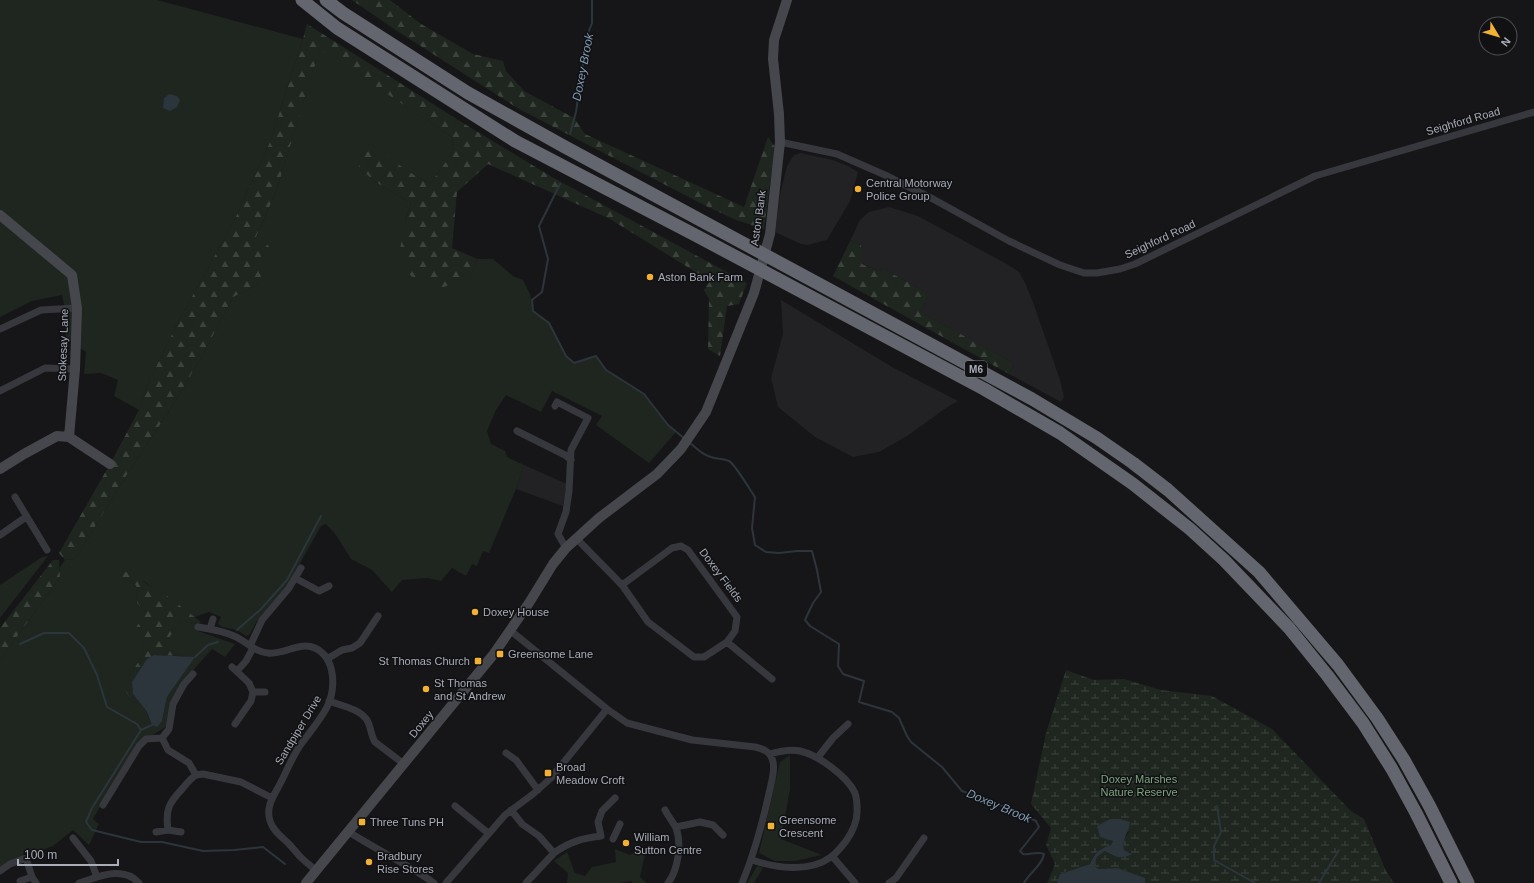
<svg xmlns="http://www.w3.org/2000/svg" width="1534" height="883" font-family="Helvetica,sans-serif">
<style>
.built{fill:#222225}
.green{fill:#1e261f}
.forest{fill:url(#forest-firs)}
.wetland{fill:url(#wetland-marsh)}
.water{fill:#2c353c}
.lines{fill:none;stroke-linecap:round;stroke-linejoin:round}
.stream{stroke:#2c353c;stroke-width:2}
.street{stroke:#37383d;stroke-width:7}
.secondary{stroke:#45474d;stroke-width:10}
.highway{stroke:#63666e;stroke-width:13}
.poi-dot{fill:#f2b134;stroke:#111113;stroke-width:1.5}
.labels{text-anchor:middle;stroke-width:3;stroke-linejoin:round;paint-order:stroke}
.shield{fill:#111113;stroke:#7b7e86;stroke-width:1}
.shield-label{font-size:10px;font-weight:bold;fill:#a8adb8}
.street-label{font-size:11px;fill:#a8adb8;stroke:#111113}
.poi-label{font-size:11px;fill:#a8adb8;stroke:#111113;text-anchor:start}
.park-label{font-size:11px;fill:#7fa381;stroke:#111113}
.water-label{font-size:12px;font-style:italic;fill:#7f9bb3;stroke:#111113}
</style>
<defs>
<pattern id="forest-firs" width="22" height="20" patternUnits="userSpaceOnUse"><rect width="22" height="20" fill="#1e261f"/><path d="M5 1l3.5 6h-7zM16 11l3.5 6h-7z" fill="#3c433d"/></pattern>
<pattern id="wetland-marsh" width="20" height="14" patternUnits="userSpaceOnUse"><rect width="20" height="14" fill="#1e261f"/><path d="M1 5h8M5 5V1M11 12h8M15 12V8" fill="none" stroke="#3c433d"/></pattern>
</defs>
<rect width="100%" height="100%" fill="#161618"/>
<!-- built -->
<path class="built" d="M801,153L833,160L848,166L858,172L850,201L827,240L808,245L801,244L775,232L780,195L787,166L794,155Z
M889,207L918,216L1005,263L1019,272L1025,283L1034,305L1060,380L1064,397L1061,402L1009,374L1014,363L920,312L929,294L882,268L880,272L861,263V245L850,241L860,220L869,212Z
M781,300L892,367L958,401L946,408L907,436L879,452L853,457L815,437L778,407L771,378L783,334Z
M524,465L567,484L563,506L516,489Z"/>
<!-- green -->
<path class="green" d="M0,0H157L303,39L270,142L234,221L178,322L151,377L139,410L114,396L118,380L101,373L84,374L86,352L66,339V314L62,295L32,301L0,317Z
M320,48L453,138L452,153L431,183L417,177L374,181L411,203L405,222L470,279L477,259H493L513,276L523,280L530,294L533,311L549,323L566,356L573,363L596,356L606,370L644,394L668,425L676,432L649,463L596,425L602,416L552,391L541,412L506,395L496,410L487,431L491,444L505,451L507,457L524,465L516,489L489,553L483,551L477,566L472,564L466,576L452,568L441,581L427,578L402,580L392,592L372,570L351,559L336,535L326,524L321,526L289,583L257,621L249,635L246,636L237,630L222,627L218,624L221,617L209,612L195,617L145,582L122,577L136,585L137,603L146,612L142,638L144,653L128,678L134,703L138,700L147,712L152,725L162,721L167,697L194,658L182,656L162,647L181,620L192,624L200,621L198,631L235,644L225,657L212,649L189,675L167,726L136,746L93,819L99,824L89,845L73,830L53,846L9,862L0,868V660L60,577V567L65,560L75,559L126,476L171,408L202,356L233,297L259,284L256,237L276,192Z
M48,556L0,618V585L42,557Z
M790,755V789L781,839L822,855L795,861H775L759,853L780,762Z
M615,849L630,855L639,849L645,854L640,877L646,883H633L631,881L620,883H567L568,873L554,861L567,852L575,873L585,876L592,867L616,862Z
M757,866L763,868L754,883H747Z"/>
<!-- forest -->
<path class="forest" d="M352,0H390L421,24L473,54L503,61L506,71L524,91L574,118L585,134L744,207L768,137L775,147L764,229L736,220L706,206L519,109L397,31Z
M307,24L463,123L552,177L747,283L739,304L727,306L720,356L708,349L709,299L704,290L710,281L610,219L488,164L457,192L452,248L477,259L470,279L440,288L411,276L399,255L405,222L411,203L374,181L359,167L364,155L373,147L417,177L431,183L452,153L453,138L320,49L276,192L256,237L269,246L259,284L233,297L202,356L171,408L126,476L75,559L65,560L59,553L110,464L139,410L151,377L178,322L234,221L270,142L303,39Z
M850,241L861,245L862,264L880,272L882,268L929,294L920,312L1014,363L1009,374L833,276Z
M53,560H59L60,577L0,660V628Z
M121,569L166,595L200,621L192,624L181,620L163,647L182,656L154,655L133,694L138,700L134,703L126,692L128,678L144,653L142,638L134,631L146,612L137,603L136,585L122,577Z"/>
<!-- wetland -->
<path class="wetland" d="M1066,670L1094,680L1124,679L1161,690L1212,696L1272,729L1351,811L1364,819L1386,871L1394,883H1145L1144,878L1118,868L1099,869L1094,866L1097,857L1105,851L1114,856L1131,853L1124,850L1123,841L1130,830L1113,841L1111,845C1100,848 1093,853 1090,864L1060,874L1057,883H1047L1055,864L1046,845L1051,828L1031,804L1046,733Z"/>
<!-- water -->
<path class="water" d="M169,94L177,96L180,100L177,107L170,111L163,108L164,98Z
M154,655L195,657L167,697L162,721L157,727L152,725L147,712L133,694L132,682L147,659Z
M1110,819H1120L1130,822C1129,833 1122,838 1124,850L1132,854C1121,860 1115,857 1105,851L1097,857L1094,866L1099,869L1118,868L1145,878V883H1057L1060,874L1090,864C1094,853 1100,848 1111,845L1113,841L1100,837L1097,826Z"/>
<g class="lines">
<!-- stream -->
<path class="stream" d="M570,134L576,112L587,36L592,23V0
M560,184L539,226L548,259L542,292L532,300L533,311L549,323L566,356L574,363L596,356L606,370L644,394L668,425L685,439
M690,443C697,449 704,456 714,458C719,459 725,459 729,461C735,464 750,490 755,497L752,528L755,545L766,552L779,553L797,551H812L817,570L821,592L813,603L805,620L810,626L839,644L838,666L843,674L864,681L859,702L892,712L899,718L907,736L911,742L942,767L962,791L1011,809L1036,821L1039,827L1020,851L1023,854C1031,855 1037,851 1044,854C1042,866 1029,873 1024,883
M237,630L261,609L287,580L321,516
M20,644L44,633H69L84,648L97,675L107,707L137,724L141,730
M195,657L208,645L218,642
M152,725L141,730L92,808L86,822L92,830L141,842H162L203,851L234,850L263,847L285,864
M1217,806L1221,832L1214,846V860L1255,883
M1319,883L1339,850"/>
<!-- street -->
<path class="street" d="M780,142L837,154L885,175L933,199L1009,241L1060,265L1084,273H1097L1120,269L1135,264L1315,176L1534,112
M0,329L41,310L77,308
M0,391L45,368L75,369
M555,406L557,402L588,418L571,450L569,491L566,512L558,534L566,548
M517,431L565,455L571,460
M15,497L47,550
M0,535L26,517
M576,538L622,585L648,622L694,657H704L727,642L772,679
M295,578L319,591L329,586
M622,585L672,548L681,546L688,550L737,617L735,631L727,642
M198,627C210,629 223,631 234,636C246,641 254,652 268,653C285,655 299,641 315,648C336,658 336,689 327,707C320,721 308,734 299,747C292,758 287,770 281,782C275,794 265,806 270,821C273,831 282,837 289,844C292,847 294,850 297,853C302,860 310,865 317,871
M210,629L213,619
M511,631L607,709L627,723L692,740L755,747C764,749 771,752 773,762C775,770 772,780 770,789C763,821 755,852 742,883
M250,646L262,620L289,588L301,568
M327,659L342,650L352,648L360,643L378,616
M232,667L249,683L253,692L251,701L235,724
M237,671L246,661L253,648
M253,692H265
M329,701C341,706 362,709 368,722C371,728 371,736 375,742L404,764
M162,738L168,750L189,763L196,775L203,774L241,782L272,798
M506,753L516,760L538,790
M818,757L833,738L848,724
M103,805L139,746L146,739L162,738L169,729L173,704L184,684L193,674
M455,806L488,833
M511,810L522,824L539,836L554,853C569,842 583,838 601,836L598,822L602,811L615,798
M665,810C668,816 673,822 676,828C682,844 678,870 668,883
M676,827L700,822L713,825L723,835
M168,830C165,809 169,803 183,788C187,783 191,778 196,775
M156,832L168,830L181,832
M349,832C377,850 407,864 434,883
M73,838L91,861L97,877
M613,839L620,824
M832,856L855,883
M752,860C776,868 809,873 831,857C837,853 842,846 846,841C853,831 858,820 857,808C857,803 856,796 855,793C847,776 818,755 800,751C790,749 780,751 770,754
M0,871L10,864L26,858L32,877L36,883
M20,881L32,877
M79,883C98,877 123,865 139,883
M446,883L505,815L533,794L551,778L607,709
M526,883L554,853
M889,883L896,878L924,838"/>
<!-- secondary -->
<path class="secondary" d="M0,215L72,275L77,308L75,369L69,437
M0,469L24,454L57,436L69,437L110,464
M306,883L493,655L529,603L553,564L566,548L599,518L657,474L681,449L706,412L754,293L770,234L780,142L779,114L773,59L774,40L787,0"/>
<!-- highway -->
<path class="highway" d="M302,0L337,28L515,141L697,236L984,389L1060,433L1133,484L1190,529L1224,560L1289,628L1327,675L1363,723L1392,769L1416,813L1451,883
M326,0L343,13L468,93L565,147L1032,399L1097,438L1133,463L1168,490L1259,572L1338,665L1377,718L1404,760L1429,805L1468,883"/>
</g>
<!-- markers -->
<g class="poi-dot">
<circle cx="858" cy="189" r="4"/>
<circle cx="650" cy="277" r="4"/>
<circle cx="475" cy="612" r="4"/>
<rect x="496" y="650" width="8" height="8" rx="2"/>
<rect x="474" y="657" width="8" height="8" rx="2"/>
<circle cx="426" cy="689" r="4"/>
<rect x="544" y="769" width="8" height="8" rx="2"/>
<rect x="358" y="818" width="8" height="8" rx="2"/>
<rect x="767" y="822" width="8" height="8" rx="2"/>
<circle cx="626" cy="843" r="4"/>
<circle cx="369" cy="862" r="4"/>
</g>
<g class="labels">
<!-- shield labels -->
<rect class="shield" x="965" y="361" width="22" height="16" rx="3"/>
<g class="shield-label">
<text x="976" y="373">M6</text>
</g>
<!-- street labels -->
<g class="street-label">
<text transform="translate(1463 121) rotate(-16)" y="4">Seighford Road</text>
<text transform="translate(758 218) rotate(-82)" y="4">Aston Bank</text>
<text transform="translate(1160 239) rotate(-25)" y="4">Seighford Road</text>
<text transform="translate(63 345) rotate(-88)" y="4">Stokesay Lane</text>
<text transform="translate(721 575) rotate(53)" y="4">Doxey Fields</text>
<text transform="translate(421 724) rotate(-51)" y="4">Doxey</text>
<text transform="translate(298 730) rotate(-59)" y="4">Sandpiper Drive</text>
</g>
<!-- poi labels -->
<g class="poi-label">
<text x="866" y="187">Central Motorway<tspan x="866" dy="13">Police Group</tspan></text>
<text x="658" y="281">Aston Bank Farm</text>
<text x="483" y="616">Doxey House</text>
<text x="508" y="658">Greensome Lane</text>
<text x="470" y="665" text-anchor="end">St Thomas Church</text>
<text x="434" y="687">St Thomas<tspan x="434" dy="13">and St Andrew</tspan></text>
<text x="556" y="771">Broad<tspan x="556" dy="13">Meadow Croft</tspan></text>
<text x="779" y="824">Greensome<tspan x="779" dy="13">Crescent</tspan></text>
<text x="370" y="826">Three Tuns PH</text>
<text x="634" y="841">William<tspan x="634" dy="13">Sutton Centre</tspan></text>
<text x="377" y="860">Bradbury<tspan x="377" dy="13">Rise Stores</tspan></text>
</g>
<!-- park labels -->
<g class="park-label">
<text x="1139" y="783">Doxey Marshes<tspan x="1139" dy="13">Nature Reserve</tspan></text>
</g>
<!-- water labels -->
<g class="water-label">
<text transform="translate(583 67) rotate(-79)" y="4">Doxey Brook</text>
<text transform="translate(999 806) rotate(23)" y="4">Doxey Brook</text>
</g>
</g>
<!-- north arrow -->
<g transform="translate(1498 36) rotate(128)"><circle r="19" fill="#111113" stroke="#4d4f55"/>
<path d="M0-3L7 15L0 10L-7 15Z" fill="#f2b134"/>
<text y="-6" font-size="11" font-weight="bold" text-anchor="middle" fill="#a8adb8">N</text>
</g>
<!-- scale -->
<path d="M18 859v6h100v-6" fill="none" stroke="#a8adb8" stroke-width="2"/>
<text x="24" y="859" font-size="12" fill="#a8adb8" stroke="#111113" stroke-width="3" paint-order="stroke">100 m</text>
</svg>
